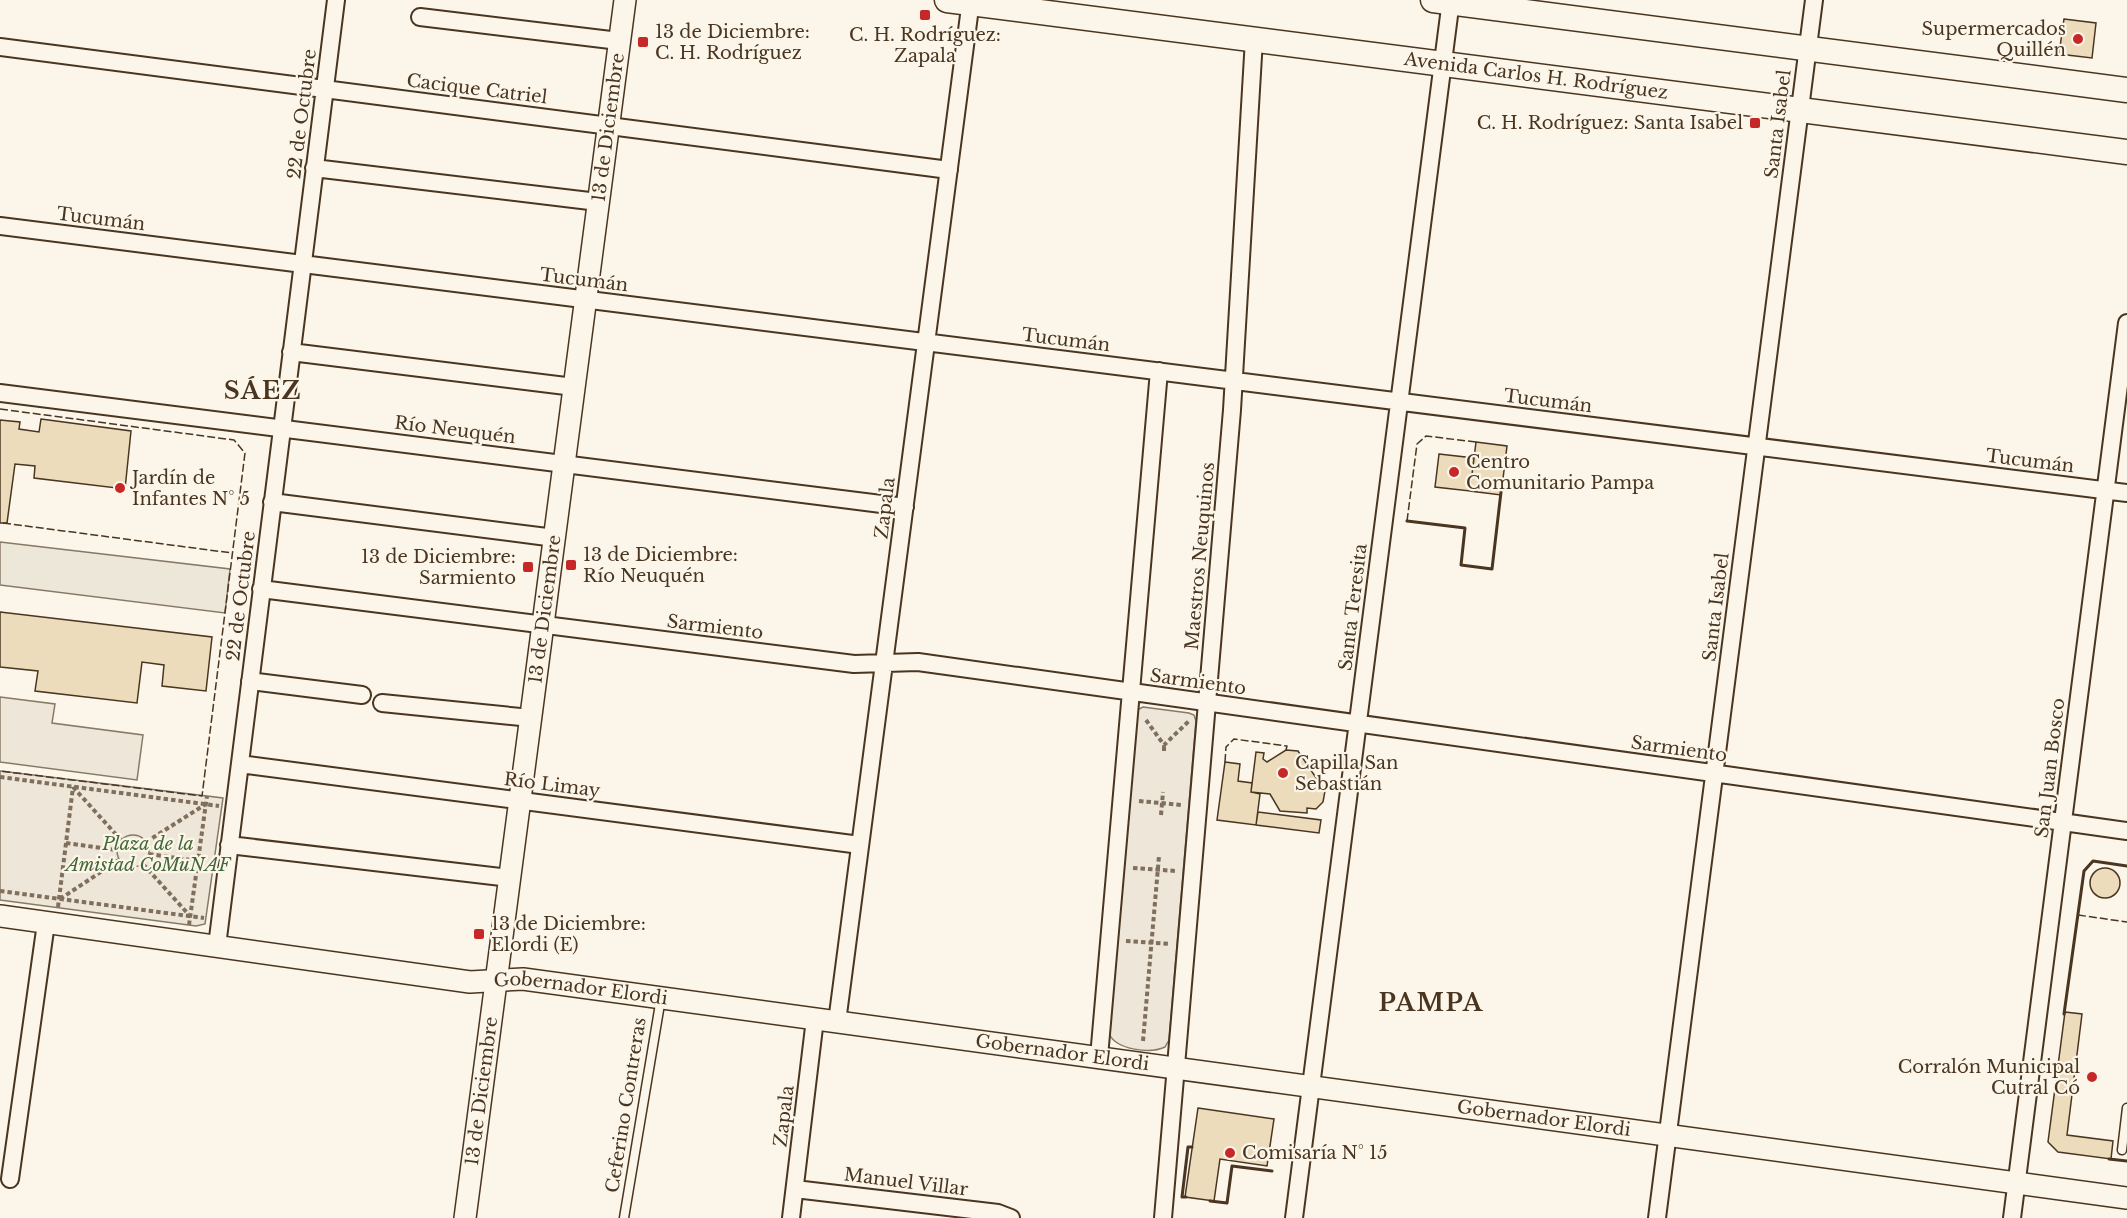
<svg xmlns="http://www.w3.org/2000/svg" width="2127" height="1218" font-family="'Libre Baskerville',serif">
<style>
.green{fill:#ede6d9;stroke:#887966;stroke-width:1.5}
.parking{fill:#ede7d9;stroke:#887966;stroke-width:1.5}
.building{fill:#ecdcbc;stroke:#4a3520;stroke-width:1.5}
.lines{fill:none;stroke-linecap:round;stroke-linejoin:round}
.service-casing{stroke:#4a3520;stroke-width:11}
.minor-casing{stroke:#4a3520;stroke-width:20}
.tertiary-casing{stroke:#4a3520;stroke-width:24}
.secondary-casing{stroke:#4a3520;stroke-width:27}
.path{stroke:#7f6f5c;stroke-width:4;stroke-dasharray:4.5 3;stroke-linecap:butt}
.service{stroke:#fbf6e9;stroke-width:8}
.minor{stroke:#fbf6e9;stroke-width:16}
.tertiary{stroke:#fbf6e9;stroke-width:21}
.secondary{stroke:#fbf6e9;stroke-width:24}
.fence{stroke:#4a3520;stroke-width:1.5;stroke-dasharray:8 3;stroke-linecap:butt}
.wall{stroke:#4a3520;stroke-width:3}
.poi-dot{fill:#c62828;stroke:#fbf6e9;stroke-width:2}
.labels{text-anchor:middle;stroke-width:4.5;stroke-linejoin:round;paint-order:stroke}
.poi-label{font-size:18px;fill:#4a3520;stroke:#fbf6e9;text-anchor:start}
.street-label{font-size:18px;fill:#4a3520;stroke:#fbf6e9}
.park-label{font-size:18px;font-style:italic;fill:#436837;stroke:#fbf6e9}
.district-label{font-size:24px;font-weight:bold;letter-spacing:1.5px;fill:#4a3520;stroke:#fbf6e9}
</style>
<rect width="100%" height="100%" fill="#fbf6e9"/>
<!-- green -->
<path class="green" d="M0,697L55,704L52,723L143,735L137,780L0,762Z
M1143,707L1189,713L1194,715L1196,721L1169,1040L1165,1047C1150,1054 1117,1050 1109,1034L1137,710Z
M0,771L223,798L205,924L196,926L0,900Z"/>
<!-- parking -->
<path class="parking" d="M0,542L230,569L225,613L0,585Z
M117 851a16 16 0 1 1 32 0a16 16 0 1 1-32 0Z"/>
<!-- building -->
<path class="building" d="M2064,19L2096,23L2092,58L2059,54Z
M41,419L131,431L125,489L34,478L35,466L15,464L7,523H0V420L20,422L19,429L39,432Z
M1476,442L1507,446L1501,495L1470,491Z
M1439,454L1474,458L1470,491L1435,487Z
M0,612L212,637L206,691L162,686L164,665L142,662L137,703L35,691L38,671L0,667Z
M1286,750L1298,751L1325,791L1323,802L1316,809L1307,808V813L1280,811L1270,794L1251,792L1256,752L1264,753L1263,759L1267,762Z
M1225,762L1240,764L1238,781L1252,783L1251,792L1260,794L1256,825L1217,820Z
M1258,812L1321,820L1319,833L1256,825Z
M2090 883a15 15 0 1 1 30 0a15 15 0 1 1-30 0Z
M2065,1012L2082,1014L2067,1135L2113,1141L2111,1159L2058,1152L2048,1142Z
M1198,1108L1274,1119L1267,1166L1220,1159L1214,1201L1185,1197Z"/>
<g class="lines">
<!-- service casing -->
<g class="service-casing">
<path id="service" d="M2122,1150L2127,1108
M624,1218L661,998"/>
</g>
<!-- minor casing -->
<g class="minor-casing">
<path id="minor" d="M420,17L619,41
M0,47L949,170
M314,168L598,202
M0,226L2127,493
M291,352L574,387
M0,393L905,507
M272,502L555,538
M261,589L854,664L918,662L2127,831
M250,681L362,695
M382,703L531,718
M240,764L860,845
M229,845L510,878
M217,946L336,0
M837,1022L971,0
M1099,1057L1159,371
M10,1179L46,923
M795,1189L998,1213L1011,1218
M791,1218L815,1019
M1163,1218L1232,410L1254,39
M1294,1218L1451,0
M1657,1218L1814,0
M2012,1218L2127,323"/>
</g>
<!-- tertiary casing -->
<g class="tertiary-casing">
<g id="tertiary">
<path id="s1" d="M0,916L470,982L523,979L2127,1198"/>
<path id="s2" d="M465,1218L625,0"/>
</g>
</g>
<!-- secondary casing -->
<g class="secondary-casing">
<g id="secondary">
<path id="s3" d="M947,0L2127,152"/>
<path d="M1433,0L2127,90"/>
</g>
</g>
<!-- path -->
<path class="path" d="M1146,720L1164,745L1189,721
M1164,751V745
M0,777L219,806
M73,787L121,840
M1139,801L1182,805
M1161,815L1163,792
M146,842L206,804
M66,843L116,850
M149,854L198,861
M143,864L190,916
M1133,868L1176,871
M0,891L204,918
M60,899L119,860
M58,907L73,787
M189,925L207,796
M1126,941L1170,944
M1143,1041L1159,856"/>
<!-- service -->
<use href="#service" class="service"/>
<!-- minor -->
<use href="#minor" class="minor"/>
<!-- tertiary -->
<use href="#tertiary" class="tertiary"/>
<!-- secondary -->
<use href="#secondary" class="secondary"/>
<!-- fence -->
<path class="fence" d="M0,409L234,440L245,453L202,796L0,771
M1407,521L1417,444L1426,436L1476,442
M3,523L232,553
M1225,762L1226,747L1234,739L1287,746L1286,750
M2078,915L2127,922"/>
<!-- wall -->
<path class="wall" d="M1407,521L1465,528L1461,565L1492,569L1501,492
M2064,1014L2084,871L2093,861L2127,866
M2109,1159L2127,1161
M1186,1197H1182L1188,1147H1192
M1210,1201L1227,1203L1232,1166L1272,1171"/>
</g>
<!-- markers -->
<g class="poi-dot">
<rect x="919" y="9" width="12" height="12" rx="3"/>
<circle cx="2078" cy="39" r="6"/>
<rect x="637" y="36" width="12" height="12" rx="3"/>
<rect x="1749" y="117" width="12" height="12" rx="3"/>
<circle cx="1454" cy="472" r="6"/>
<circle cx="120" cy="488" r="6"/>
<rect x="565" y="559" width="12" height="12" rx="3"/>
<rect x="522" y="561" width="12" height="12" rx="3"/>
<circle cx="1283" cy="773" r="6"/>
<rect x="473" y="928" width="12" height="12" rx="3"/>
<circle cx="2092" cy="1077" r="6"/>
<circle cx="1230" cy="1153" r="6"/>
</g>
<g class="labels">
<!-- poi labels -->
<g class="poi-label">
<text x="2066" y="35" text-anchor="end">Supermercados<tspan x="2066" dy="21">Quillén</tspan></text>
<text x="655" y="38">13 de Diciembre:<tspan x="655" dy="21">C. H. Rodríguez</tspan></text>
<text x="925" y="41" text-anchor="middle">C. H. Rodríguez:<tspan x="925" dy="21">Zapala</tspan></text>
<text x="1743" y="129" text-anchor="end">C. H. Rodríguez: Santa Isabel</text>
<text x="1466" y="468">Centro<tspan x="1466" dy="21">Comunitario Pampa</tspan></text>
<text x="132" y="484">Jardín de<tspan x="132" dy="21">Infantes N° 5</tspan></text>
<text x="583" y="561">13 de Diciembre:<tspan x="583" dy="21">Río Neuquén</tspan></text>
<text x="516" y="563" text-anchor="end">13 de Diciembre:<tspan x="516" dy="21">Sarmiento</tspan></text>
<text x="1295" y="769">Capilla San<tspan x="1295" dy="21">Sebastián</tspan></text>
<text x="491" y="930">13 de Diciembre:<tspan x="491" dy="21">Elordi (E)</tspan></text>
<text x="2080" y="1073" text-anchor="end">Corralón Municipal<tspan x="2080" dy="21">Cutral Có</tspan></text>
<text x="1242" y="1159">Comisaría N° 15</text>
</g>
<!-- street labels -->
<g class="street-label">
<text dy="6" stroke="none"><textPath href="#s3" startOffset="594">Avenida Carlos H. Rodríguez</textPath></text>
<text transform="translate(477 89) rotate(7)" y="6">Cacique Catriel</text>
<text transform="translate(302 114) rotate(-83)" y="6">22 de Octubre</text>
<text transform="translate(1778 124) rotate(-83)" y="6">Santa Isabel</text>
<text dy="6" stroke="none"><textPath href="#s2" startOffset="1100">13 de Diciembre</textPath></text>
<text transform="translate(101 219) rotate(7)" y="6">Tucumán</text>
<text transform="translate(584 280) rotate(7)" y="6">Tucumán</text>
<text transform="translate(1066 340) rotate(7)" y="6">Tucumán</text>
<text transform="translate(1548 401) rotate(7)" y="6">Tucumán</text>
<text transform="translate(455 430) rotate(7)" y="6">Río Neuquén</text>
<text transform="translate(2030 461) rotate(7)" y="6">Tucumán</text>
<text transform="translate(885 508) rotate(-83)" y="6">Zapala</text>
<text transform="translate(1200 556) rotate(-85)" y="6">Maestros Neuquinos</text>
<text transform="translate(241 596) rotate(-83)" y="6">22 de Octubre</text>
<text transform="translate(1353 607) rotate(-83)" y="6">Santa Teresita</text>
<text transform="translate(1716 607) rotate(-83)" y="6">Santa Isabel</text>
<text dy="6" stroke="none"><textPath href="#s2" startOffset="614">13 de Diciembre</textPath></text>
<text transform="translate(715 627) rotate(7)" y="6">Sarmiento</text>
<text transform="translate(1198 682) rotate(8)" y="6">Sarmiento</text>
<text transform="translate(1679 749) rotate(8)" y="6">Sarmiento</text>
<text transform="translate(2050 768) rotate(-83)" y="6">San Juan Bosco</text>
<text transform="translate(552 785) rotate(7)" y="6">Río Limay</text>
<text dy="6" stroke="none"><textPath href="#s1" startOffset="586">Gobernador Elordi</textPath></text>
<text dy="6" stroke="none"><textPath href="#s1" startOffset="1072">Gobernador Elordi</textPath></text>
<text dy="6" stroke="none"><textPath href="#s2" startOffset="128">13 de Diciembre</textPath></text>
<text transform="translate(626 1105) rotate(-81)" y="6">Ceferino Contreras</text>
<text transform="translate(784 1116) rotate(-83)" y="6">Zapala</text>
<text dy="6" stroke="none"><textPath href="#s1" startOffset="1558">Gobernador Elordi</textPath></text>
<text transform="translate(906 1182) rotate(7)" y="6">Manuel Villar</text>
</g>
<!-- park labels -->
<g class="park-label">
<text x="148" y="850">Plaza de la<tspan x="148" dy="21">Amistad CoMuNAF</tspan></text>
</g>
<!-- district labels -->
<g class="district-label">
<text x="263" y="399">SÁEZ</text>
<text x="1431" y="1011">PAMPA</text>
</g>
</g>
</svg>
